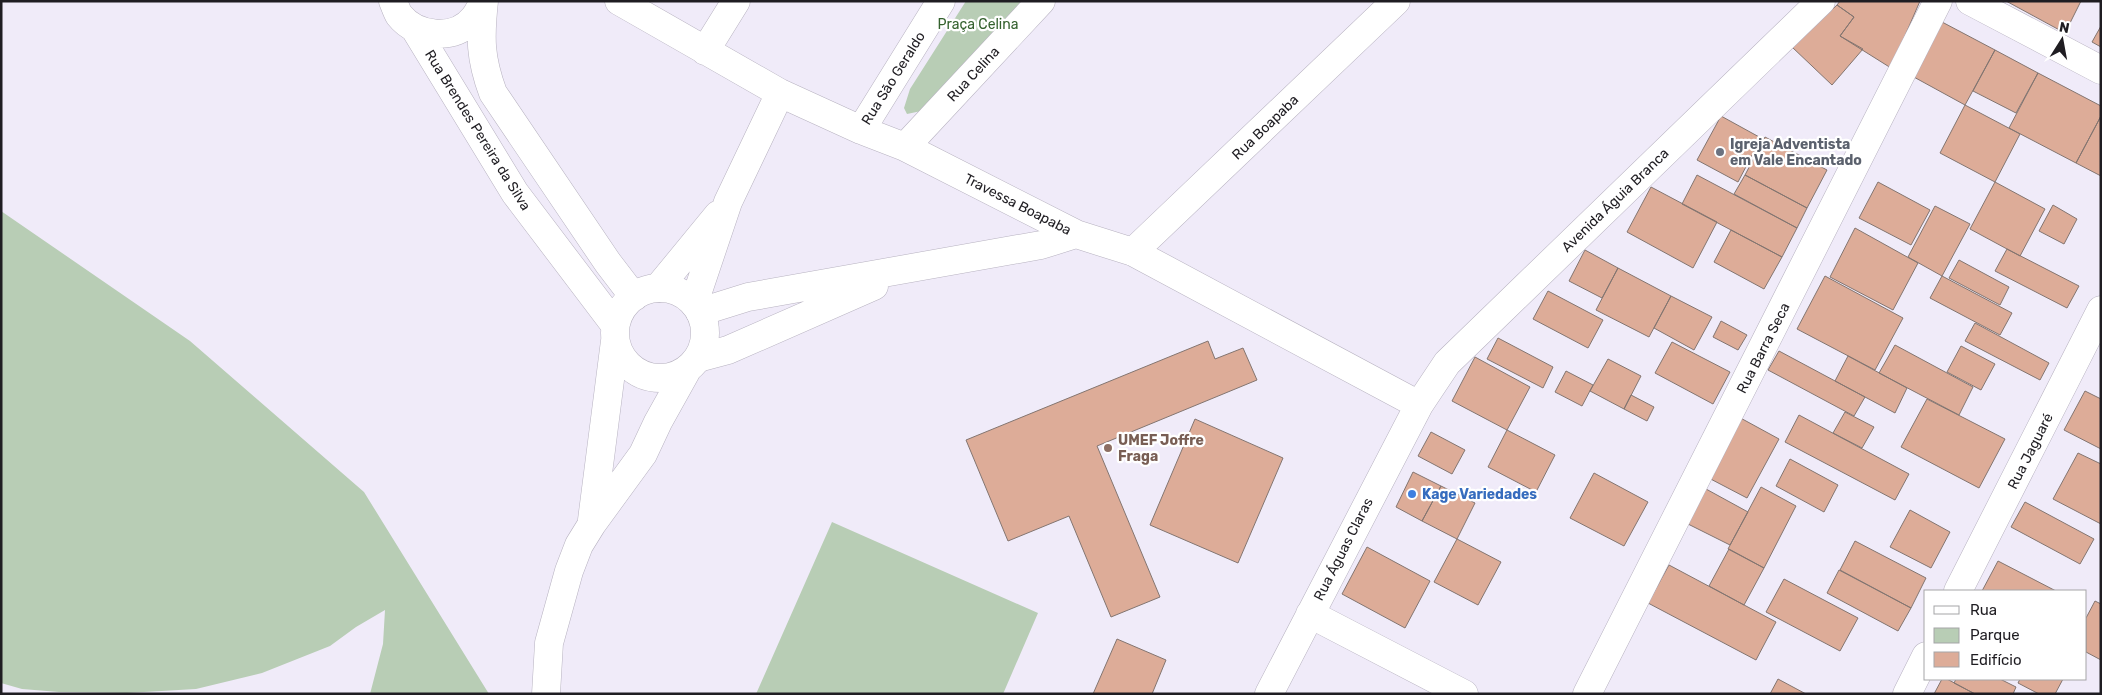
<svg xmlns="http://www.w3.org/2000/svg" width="2102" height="695" font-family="Rubik,sans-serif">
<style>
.green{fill:#b8cdb5}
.building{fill:#ddac98;stroke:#837570}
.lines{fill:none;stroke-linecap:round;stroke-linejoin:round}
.minor-casing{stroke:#b7b2c0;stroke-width:29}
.major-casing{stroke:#b7b2c0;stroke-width:29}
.minor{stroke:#fff;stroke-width:28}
.major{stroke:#fff;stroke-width:28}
.worship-dot{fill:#6b7280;stroke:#fff;stroke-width:2}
.education-dot{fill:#8d6e63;stroke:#fff;stroke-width:2}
.shop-dot{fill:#3f7fe0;stroke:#fff;stroke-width:2}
.labels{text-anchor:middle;stroke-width:4.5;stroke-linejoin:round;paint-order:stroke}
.park-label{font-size:14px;fill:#34612e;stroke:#fff}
.street-label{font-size:14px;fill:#1f1d22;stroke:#fff}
.worship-label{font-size:14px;font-weight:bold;fill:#5b616d;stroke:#fff;text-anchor:start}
.education-label{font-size:14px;font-weight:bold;fill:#785e54;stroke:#fff;text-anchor:start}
.shop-label{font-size:14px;font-weight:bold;fill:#366cbe;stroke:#fff;text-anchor:start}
</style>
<rect width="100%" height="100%" fill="#f0ebf9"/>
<!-- green -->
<path class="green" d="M966,1H1029L926,110L907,114L904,108L910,89Z
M1,211L190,341L364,492L489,694H370L383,644L385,610L356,627L330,646L262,673L196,689L127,693L59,692L22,689L1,683Z
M832,522L1038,613L1003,694H756Z"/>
<!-- building -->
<path class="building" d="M1840,1H1920L1891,68L1840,36L1854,17L1837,5Z
M2006,1H2081L2065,33Z
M1837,5L1854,17L1840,36L1863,49L1832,85L1792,47Z
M1942,22L1995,50L1965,105L1912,76Z
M2101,26V47L2092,42Z
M1995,50L2038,73L2016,113L1973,91Z
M2038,73L2101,106V116L2076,163L2009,128Z
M1965,105L2020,134L1995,182L1940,153Z
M1721,116L1761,138L1738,182L1697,160Z
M2101,116V176L2076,163Z
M1765,137L1827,170L1807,208L1745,175Z
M1697,175L1797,228L1782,257L1682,204Z
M1745,175L1807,208L1797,228L1734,194Z
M1878,182L1930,210L1911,245L1859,218Z
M1995,182L2045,209L2020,256L1970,229Z
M1651,187L1717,222L1693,268L1627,232Z
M2053,205L2077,219L2064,244L2039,231Z
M1935,206L1970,224L1942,276L1908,257Z
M1855,228L1918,263L1893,310L1830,277Z
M1731,230L1782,257L1764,289L1714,262Z
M2007,249L2079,286L2067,308L1995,271Z
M1585,250L1618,268L1602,298L1569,281Z
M1959,260L2009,287L2000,305L1949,278Z
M1618,268L1671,296L1649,337L1596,310Z
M1825,276L1903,318L1875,370L1797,329Z
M1942,276L2012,313L2000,335L1930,298Z
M1548,291L1603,320L1588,348L1533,319Z
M1671,296L1712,317L1694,350L1654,328Z
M1721,321L1747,335L1738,350L1713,337Z
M1975,323L2049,363L2040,380L1965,341Z
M1498,338L1553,367L1543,388L1487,359Z
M1208,341L1215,359L1243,348L1257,380L1097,446L1160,597L1111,617L1069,516L1008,541L966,440Z
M1672,342L1730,372L1713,404L1655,373Z
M1895,345L1973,387L1959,415L1879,373Z
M1961,346L1995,364L1981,390L1947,372Z
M1779,351L1865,397L1854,416L1768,370Z
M1848,356L1907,388L1895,413L1835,381Z
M1475,357L1530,387L1507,430L1452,401Z
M1608,359L1641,376L1624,409L1590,391Z
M1566,371L1593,385L1582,406L1555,392Z
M2085,391L2101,399V449L2064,430Z
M1631,395L1654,407L1647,421L1624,409Z
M1927,399L2005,439L1979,488L1901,447Z
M1845,412L1874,427L1862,448L1833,433Z
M1735,415L1779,439L1747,498L1703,475Z
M1799,415L1909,474L1895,500L1785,442Z
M1195,419L1283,458L1238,563L1150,525Z
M1507,430L1555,455L1536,492L1488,467Z
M1431,432L1465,450L1452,474L1418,456Z
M2078,453L2101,464V524L2053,499Z
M1790,459L1838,485L1824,512L1776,486Z
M1413,472L1441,486L1422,521L1396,507Z
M1594,473L1648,502L1624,546L1570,518Z
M1441,486L1475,503L1457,539L1422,521Z
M1761,487L1796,506L1764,568L1728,549Z
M1706,489L1748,512L1730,545L1688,524Z
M2025,502L2094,539L2080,564L2011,527Z
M1910,510L1950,532L1931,568L1890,547Z
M1457,539L1501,562L1478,605L1434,582Z
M1855,541L1926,578L1911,608L1840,570Z
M1367,547L1430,581L1405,628L1342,594Z
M1729,549L1764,568L1744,605L1709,586Z
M1998,561L2056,591H1982Z
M1669,565L1776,622L1756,660L1648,603Z
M1839,570L1911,608L1898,631L1827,593Z
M1784,579L1858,618L1840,651L1766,612Z
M2095,601L2101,604V660L2086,652V618Z
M1117,639L1166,660L1152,694H1093Z
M1778,679L1806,694H1770Z
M1942,679H1947L1975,694H1934Z
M1956,679H2000L2016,687L2013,694H1975L1954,683Z
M2020,679H2063L2055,694H2039L2018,683Z"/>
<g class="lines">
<!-- minor casing -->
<g class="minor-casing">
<path id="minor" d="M619,1L780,93L861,130L905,147L1076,234L1133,252L1419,405
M1970,1L2101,70
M705,51L736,1
M861,130L941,1
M905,147L1041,1
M1133,252L1396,1
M658,288L718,215
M694,303L728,202L780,93
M700,312L748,297L1041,245L1076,234
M698,358L728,350L874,286
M1958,591L2101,310
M1310,614L1464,694
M1269,694L1419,405L1447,363L1821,1
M1587,694L1938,1
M1907,694L1926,656"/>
</g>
<!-- major casing -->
<g class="major-casing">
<path id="major" d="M393,1C395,6 397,12 399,15C417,38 456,41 474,18C478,13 481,7 484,1
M484,1C480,38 480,58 493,93L608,263L634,297
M415,29L515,193L615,325
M615 333a45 45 0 1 1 90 0a45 45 0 1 1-90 0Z
M592,520L615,341
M546,694L549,643L569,571L579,545L592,524L643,454L658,422L687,370"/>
</g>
<!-- minor -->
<use href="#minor" class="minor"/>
<!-- major -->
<use href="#major" class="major"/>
</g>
<!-- markers -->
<circle class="worship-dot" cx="1720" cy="152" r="5"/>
<circle class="education-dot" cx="1108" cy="448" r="5"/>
<circle class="shop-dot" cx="1412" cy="494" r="5"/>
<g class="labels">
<!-- park labels -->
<g class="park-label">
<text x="978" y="29">Praça Celina</text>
</g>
<!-- street labels -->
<g class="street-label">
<text transform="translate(973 74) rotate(-47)" y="5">Rua Celina</text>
<text transform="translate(893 78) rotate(-58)" y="5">Rua São Geraldo</text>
<text transform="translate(1265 127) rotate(-44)" y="5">Rua Boapaba</text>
<text transform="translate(478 130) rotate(58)" y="5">Rua Brendes Pereira da Silva</text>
<text transform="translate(1615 200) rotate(-44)" y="5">Avenida Águia Branca</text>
<text transform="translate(1018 204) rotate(27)" y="5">Travessa Boapaba</text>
<text transform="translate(1763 348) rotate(-63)" y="5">Rua Barra Seca</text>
<text transform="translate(2030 451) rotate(-63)" y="5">Rua Jaguaré</text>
<text transform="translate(1343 549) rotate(-63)" y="5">Rua Águas Claras</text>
</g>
<!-- worship labels -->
<g class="worship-label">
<text x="1730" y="149">Igreja Adventista<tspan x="1730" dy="16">em Vale Encantado</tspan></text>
</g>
<!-- education labels -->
<g class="education-label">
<text x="1118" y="445">UMEF Joffre<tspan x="1118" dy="16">Fraga</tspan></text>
</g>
<!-- shop labels -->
<g class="shop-label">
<text x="1422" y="499">Kage Variedades</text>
</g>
</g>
<!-- border -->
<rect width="2102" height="695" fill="none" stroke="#1f1d22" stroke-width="5"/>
<!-- legend -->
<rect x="1924" y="590" width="162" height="90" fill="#ffffff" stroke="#a5a5a7"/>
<rect x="1934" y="606" width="25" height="8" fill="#ffffff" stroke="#a5a5a7"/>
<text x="1970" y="615" font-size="15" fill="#1f1d22">Rua</text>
<rect x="1934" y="628" width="25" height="15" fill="#b8cdb5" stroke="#a5a5a7"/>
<text x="1970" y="640" font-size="15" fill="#1f1d22">Parque</text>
<rect x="1934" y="652" width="25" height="15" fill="#ddac98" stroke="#a5a5a7"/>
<text x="1970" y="665" font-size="15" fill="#1f1d22">Edifício</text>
<!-- north arrow -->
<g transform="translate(2062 40) rotate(11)" stroke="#ffffff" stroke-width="4" paint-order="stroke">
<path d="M0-4L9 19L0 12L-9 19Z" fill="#1f1d22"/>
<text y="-8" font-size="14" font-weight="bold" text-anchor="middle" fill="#1f1d22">N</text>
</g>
</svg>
